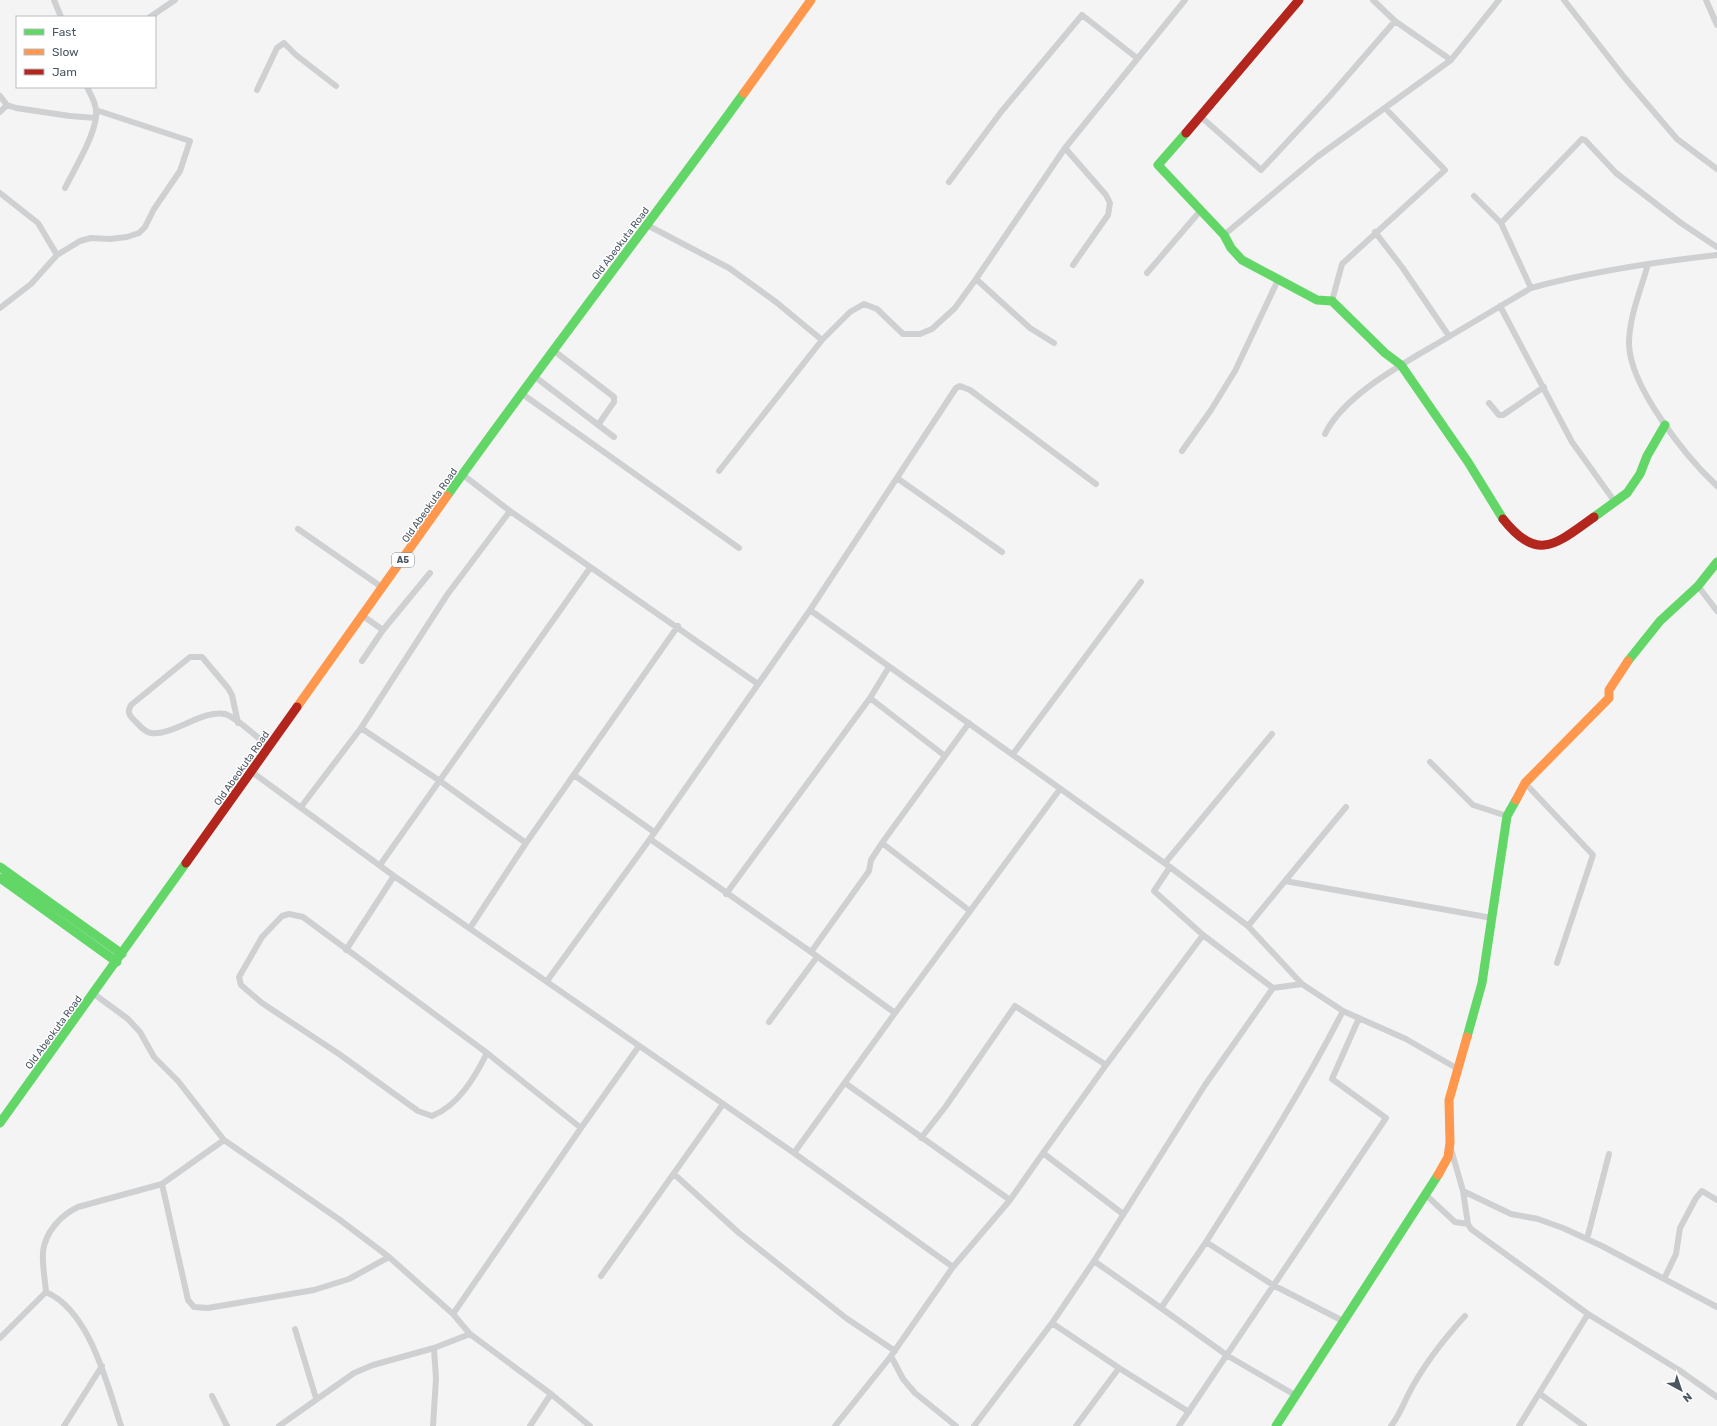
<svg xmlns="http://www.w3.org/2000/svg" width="1717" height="1426" font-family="Rubik,sans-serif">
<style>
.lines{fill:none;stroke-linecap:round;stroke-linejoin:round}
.street{stroke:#ced0d2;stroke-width:6}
.fast{stroke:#63d668;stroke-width:9}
.slow{stroke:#ff974d;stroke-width:9}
.jam{stroke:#b3261e;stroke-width:9}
.labels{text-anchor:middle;stroke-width:3;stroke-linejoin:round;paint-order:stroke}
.shield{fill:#fff;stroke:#808990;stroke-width:1}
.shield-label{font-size:9px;font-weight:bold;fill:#4a5661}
.street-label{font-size:10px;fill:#4a5661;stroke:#fff}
</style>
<rect width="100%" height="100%" fill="#f4f4f4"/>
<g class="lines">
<!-- street -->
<path class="street" d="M54,0L61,17
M1373,0L1395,21L1451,60L1499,0
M1564,0L1624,77L1677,139L1717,169
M1706,0L1717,25
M150,17L175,0
M257,90L277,48L284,43L296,55L336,86
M0,96L7,105L16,108L70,116L96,118
M0,112L7,105
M1200,116L1261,170L1330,96L1395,21
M1065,148L1106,195L1110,203L1108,215L1073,265
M949,182L1001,112L1082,15L1137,58
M65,188C74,170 95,135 96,116C97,105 92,97 87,87
M0,193L38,223L57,255
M1474,196L1501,223L1531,288C1592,271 1655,262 1717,255
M1501,223L1582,139L1585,140L1616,173L1681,223L1717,247
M647,225L729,268L776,302L822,340L719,471
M1375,232L1402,267L1449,336
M1224,235L1317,157L1451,60
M1648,264C1641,290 1629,316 1629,344C1630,387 1686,457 1717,486
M1147,273L1201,210
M976,279L1030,328L1054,343
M1332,301L1342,264L1445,170L1386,109
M1500,306L1572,442L1615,502
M0,308L31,284L57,255L80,241L91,238L110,239L127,237L139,233L145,227L154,209L180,171L190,141L96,110
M822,340L850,312L864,304L877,309L903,334H920L932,329L955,308L976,279L1065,148L1185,0
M553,350L614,397V402L598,425
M534,376L614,437
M521,393L739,548
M1489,403L1499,415H1503L1544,387
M1325,434C1344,394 1408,361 1445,339C1474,322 1502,305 1531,288
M1182,451L1211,410L1235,371L1278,280
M463,475L510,511
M897,478L1002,552
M298,529L383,588
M1698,586L1717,611
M810,610L1170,867L1248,926L1302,984L1343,1011L1406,1039L1458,1069
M363,616L383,630
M362,661L383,630L430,573
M870,698L945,756
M238,723L232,695L228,688L202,657H190L131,705C127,712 129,715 134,720C139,725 144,732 151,733C172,736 204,709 225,714C234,716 261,740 269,747
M361,728L440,781L526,843
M1013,754L1141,582
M1430,762L1473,805L1507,816
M252,772L394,876L794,1153L953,1267
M574,775L654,832
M1525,783L1593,855L1557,963
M301,807L361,728L447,595L510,511L758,684
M650,839L811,952L895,1013
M882,843L970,911
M1165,863L1272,734
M380,865L590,568
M1170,867L1154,891L1203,935L1273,988L1302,984
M1285,881L1492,918
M726,894L870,698L889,667
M1248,926L1346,807
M470,928L526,843L678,626
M346,950L394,876
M811,952L869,871L871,860L882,843L969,723
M547,981L650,839L810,610L956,388L960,386L970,390L1096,484
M94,994L128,1019L140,1032L154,1057L178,1081L224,1140L340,1220L389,1257L453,1314L470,1334L551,1394L590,1426
M1343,1011C1302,1091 1254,1166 1206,1242L1273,1285L1345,1322
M769,1022L817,957
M487,1053C475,1077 458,1106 432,1116L418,1111L339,1054L262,1003L241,985L239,977L262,937L282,916L289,914L303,917L487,1053L581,1128
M845,1083L1010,1200
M921,1138L946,1106L1015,1006L1106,1065
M1451,1149L1463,1191L1511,1214L1538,1219L1563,1228L1602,1246L1717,1307
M794,1153L895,1013L1060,789
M1043,1153L1106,1065L1203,935
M674,1174L739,1233L846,1318L895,1351
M162,1184L188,1300L194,1307L208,1308L314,1290L349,1279L389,1257
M1463,1191L1468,1224L1471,1229L1588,1314L1679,1370L1717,1397
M1426,1195L1455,1222L1468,1224
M1587,1239L1609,1154
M1206,1242L1161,1308L1228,1356L1295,1395
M1094,1261L1161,1308
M601,1276L723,1104
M1664,1279L1676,1254L1680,1228L1696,1198L1702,1191L1717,1200
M46,1292C90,1311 107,1384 121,1426
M453,1314L581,1128L639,1046
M1052,1323L1119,1368
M295,1329L316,1398
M0,1338L46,1292C45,1279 42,1264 43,1252C45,1232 61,1215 78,1207L162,1184L224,1140
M891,1356L903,1379L915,1393L956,1426
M1540,1394L1584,1426
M212,1396L227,1426
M64,1426L102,1366
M279,1426L354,1373L373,1365L434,1348L470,1334
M433,1426L436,1379L434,1348
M530,1426L551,1394
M835,1426L891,1356L953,1267L1010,1200L1043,1153L1123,1214
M974,1426L1052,1323L1094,1261L1205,1085L1273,988
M1076,1426L1119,1368L1189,1412
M1179,1426L1386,1118L1332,1079L1359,1018
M1391,1426C1399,1416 1403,1405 1409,1393C1423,1366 1444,1339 1465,1316
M1519,1426L1588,1314"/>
<!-- fast -->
<path class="fast" d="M1186,133L1158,165L1224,235L1231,248L1242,260L1317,300L1332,301L1385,353L1401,365L1468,462L1503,519
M447,496C544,360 646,228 744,93
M1594,517L1627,493L1640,474L1647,456L1665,425
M1628,661L1660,621L1698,586L1717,562
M0,867L122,954
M0,878L117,962
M1467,1037L1482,983L1507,816L1516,800
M0,1123L186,863
M1276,1426L1438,1175"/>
<!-- slow -->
<path class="slow" d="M744,93L811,0
M297,707L447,496
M1516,800L1525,783L1609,698V690L1628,661
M1438,1175L1448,1157L1450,1143L1449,1100L1467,1037"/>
<!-- jam -->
<path class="jam" d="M1186,133L1299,0
M1503,519C1538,563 1556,544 1594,517
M186,863L297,707"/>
</g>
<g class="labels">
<!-- shield labels -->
<rect class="shield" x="392" y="553" width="22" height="14" rx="3"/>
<g class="shield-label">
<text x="403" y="563">A5</text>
</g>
<!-- street labels -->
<g class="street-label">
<text transform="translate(620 243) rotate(-53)" y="4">Old Abeokuta Road</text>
<text transform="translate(429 505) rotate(-55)" y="4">Old Abeokuta Road</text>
<text transform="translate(241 768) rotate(-55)" y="4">Old Abeokuta Road</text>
<text transform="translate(53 1032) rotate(-54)" y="4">Old Abeokuta Road</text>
</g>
</g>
<!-- legend -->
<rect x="16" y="16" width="140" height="72" fill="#ffffff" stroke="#b7bbc0"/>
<rect x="24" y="29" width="20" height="6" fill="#63d668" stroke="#b7bbc0"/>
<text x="52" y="36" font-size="12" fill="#4a5661">Fast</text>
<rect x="24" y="49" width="20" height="6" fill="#ff974d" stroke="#b7bbc0"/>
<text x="52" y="56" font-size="12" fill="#4a5661">Slow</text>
<rect x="24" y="69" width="20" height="6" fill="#b3261e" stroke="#b7bbc0"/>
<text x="52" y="76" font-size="12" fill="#4a5661">Jam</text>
<!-- north arrow -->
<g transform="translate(1681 1390) rotate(140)" stroke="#ffffff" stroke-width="3" paint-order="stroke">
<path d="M0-3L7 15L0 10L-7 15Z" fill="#4a5661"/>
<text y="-6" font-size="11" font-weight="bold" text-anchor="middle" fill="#4a5661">N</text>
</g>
</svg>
